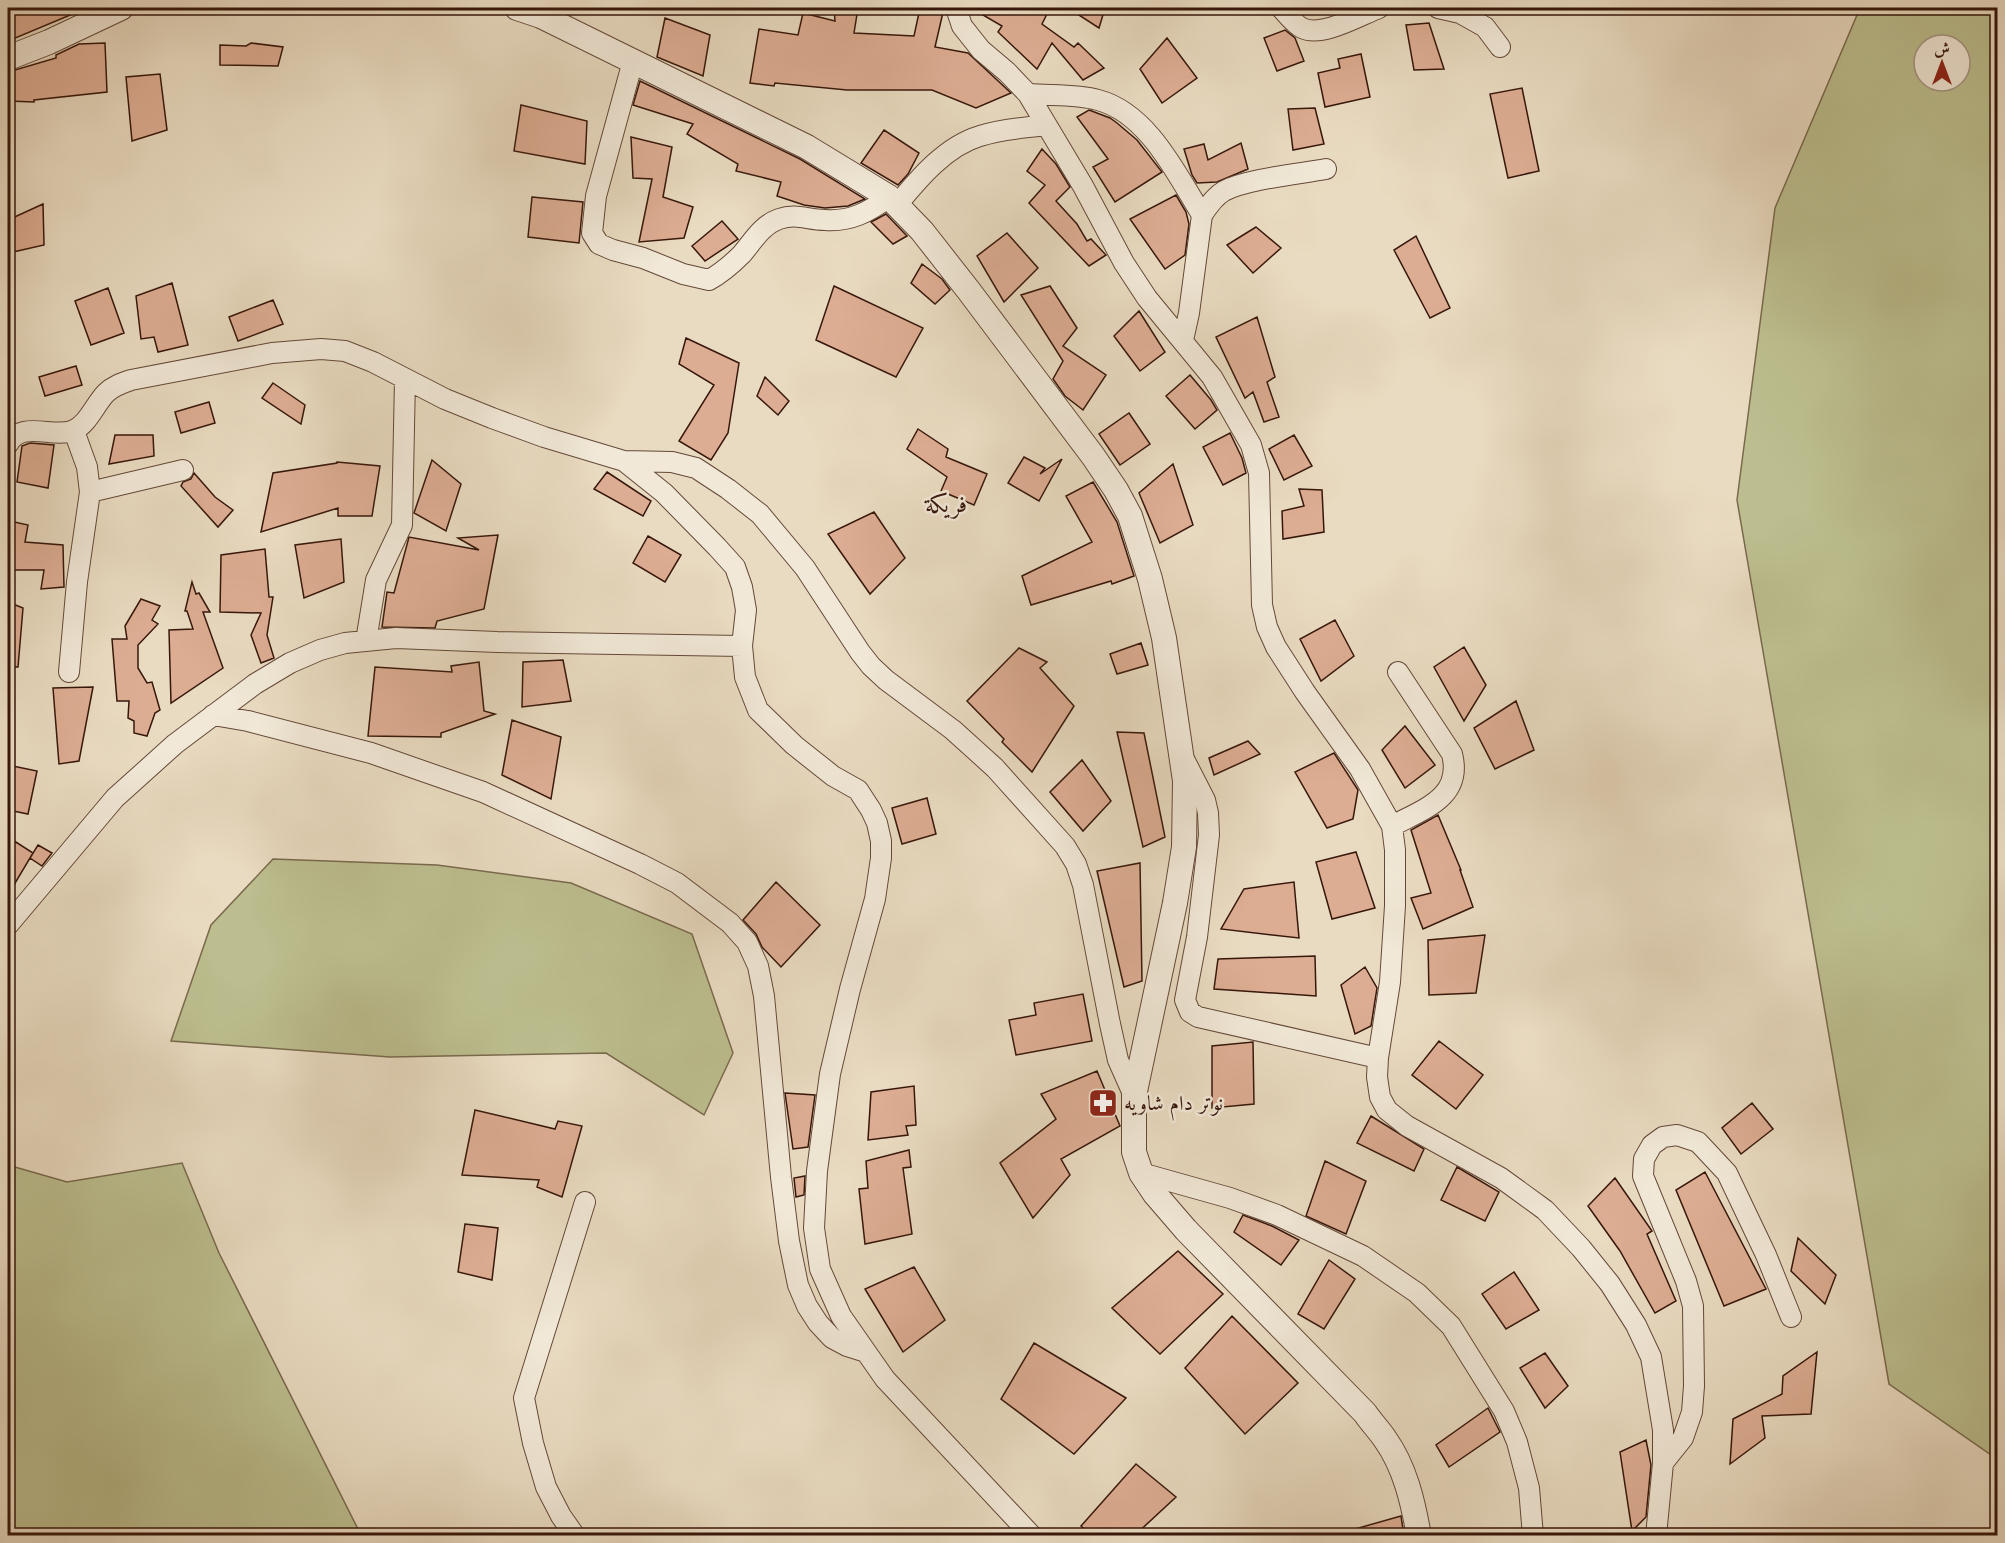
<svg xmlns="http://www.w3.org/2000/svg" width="2005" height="1543" font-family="'Old Standard TT',Amiri,serif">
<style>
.green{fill:#bcbe8f;stroke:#7a6a4d;stroke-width:1.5;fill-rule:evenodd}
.building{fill:#ddad93;stroke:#37170b;stroke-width:1.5}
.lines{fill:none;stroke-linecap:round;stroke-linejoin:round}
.minor-casing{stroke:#644838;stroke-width:22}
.tertiary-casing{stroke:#644838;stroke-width:26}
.minor{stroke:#f1e8d7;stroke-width:20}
.tertiary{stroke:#f1e8d7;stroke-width:24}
.labels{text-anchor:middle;stroke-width:5;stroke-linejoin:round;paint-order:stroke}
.poi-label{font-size:21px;fill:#37170b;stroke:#f1e8d7;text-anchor:start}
.quarter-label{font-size:24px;fill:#37170b;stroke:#f1e8d7}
</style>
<rect width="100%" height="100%" fill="#e9dbc1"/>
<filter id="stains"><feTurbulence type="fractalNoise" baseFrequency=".00333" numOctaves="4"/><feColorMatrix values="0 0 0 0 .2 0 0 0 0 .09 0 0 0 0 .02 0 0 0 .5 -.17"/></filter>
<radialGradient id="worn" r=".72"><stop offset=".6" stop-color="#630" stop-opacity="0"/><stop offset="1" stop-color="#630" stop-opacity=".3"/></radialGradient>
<!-- green -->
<path class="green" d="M1860,8H1997V1459L1889,1384L1737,500L1775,208ZM1924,45H1960V81H1924Z
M273,859L437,865L571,883L692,934L733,1053L704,1115L606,1053L390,1057L171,1041L211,925Z
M182,1163L219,1253L361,1535H8V1165L67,1182Z"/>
<!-- building -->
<path class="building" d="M11,8H87L13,39Z
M834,8H858L854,33L914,36L920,8H944L935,47L968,53L1011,93L976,108L932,90H847L775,83L774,86L750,83L759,29L798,35L803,13L835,21Z
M971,8H1040L1047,14L1042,24L1074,47L1078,43L1104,68L1083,80L1052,43L1037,69L998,32L1002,26Z
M1068,8H1105L1099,28Z
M665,18L710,35L703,76L657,57Z
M1429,23L1444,69L1414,70L1406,25Z
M1285,30L1295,38L1304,61L1277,71L1264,38Z
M1167,38L1197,78L1162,103L1140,69Z
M105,43L107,92L34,100V102L8,101V72L56,58V55L79,44Z
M251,43L283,47L278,66L220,65V45L246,46Z
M1361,54L1370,97L1325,107L1318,73L1340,68L1338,59Z
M160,74L167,130L132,141L126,77Z
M640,81L800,159L865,199L848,206L825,208L804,205L777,196L781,182L736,171L738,164L687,134L693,124L633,105Z
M1522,88L1539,171L1508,178L1490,94Z
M521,105L587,121L585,164L514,151Z
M1315,108L1324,144L1293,150L1288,109Z
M1089,110L1110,118L1117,123L1137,140L1162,172L1115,202L1093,167L1108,159L1077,117Z
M884,130L919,153L908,174L898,185L861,163Z
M631,137L672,147L663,197L693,207L684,238L639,242L652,179L633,178Z
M1241,143L1248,169L1217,182L1197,183L1192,175L1184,149L1204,144L1208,160Z
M1042,149L1056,164L1070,187L1056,201L1077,224L1087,241L1091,239L1106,255L1089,266L1029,203L1045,185L1027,171Z
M1176,195L1186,212L1189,224L1185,255L1165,269L1130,219Z
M532,197L583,202L579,243L528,237Z
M43,204L44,245L13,252L8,220Z
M886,214L907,236L893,244L871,222Z
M722,221L738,239L705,261L692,246Z
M1256,227L1281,248L1253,273L1227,245Z
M1007,233L1038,268L1004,302L977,256Z
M1416,236L1450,308L1430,318L1394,250Z
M922,264L942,279L950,290L935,304L911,283Z
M172,283L188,345L158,352L154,337L141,339L136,296Z
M834,286L923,328L896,377L816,340Z
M1050,286L1077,328L1063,346L1106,375L1083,410L1065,396L1053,379L1063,361L1021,295Z
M108,288L124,333L91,345L75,301Z
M273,300L283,324L238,341L229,317Z
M1139,311L1165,352L1140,371L1114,336Z
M1257,317L1275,377L1267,382L1279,417L1264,422L1253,392L1245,398L1216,337Z
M686,338L739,363L728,433L711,460L679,441L714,385L679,364Z
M76,366L82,385L45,396L39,377Z
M1190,375L1211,400L1217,410L1195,429L1166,396Z
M765,377L789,401L778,415L757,396Z
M273,383L305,405L301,424L262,398Z
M209,402L215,423L181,433L175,412Z
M1129,413L1150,444L1120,465L1099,434Z
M918,429L948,449L946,457L987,474L974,505L941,491L947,477L907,449Z
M1230,433L1242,458L1246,473L1223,485L1203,447Z
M115,435H153L154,456L109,464Z
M1294,435L1312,466L1284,480L1269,449Z
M30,443L54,445L48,488L17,482L22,446Z
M1024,457L1045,468L1040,474L1062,459L1039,501L1008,483Z
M432,460L461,484L446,531L414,513Z
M337,462L380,466L372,516H338V508L261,532L273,473L337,463Z
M1173,464L1193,525L1160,543L1139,493Z
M607,472L651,501L643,516L594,489Z
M194,473L215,497L233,510L218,527L181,486L183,482L191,479Z
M1093,482L1117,522L1134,576L1112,584L1111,581L1031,605L1022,576L1092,542L1066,496Z
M1299,489L1322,490L1324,532L1283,539L1282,511L1304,506Z
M874,512L905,558L870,594L828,534Z
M10,521L28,525L25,542L63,545L64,587L41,589L44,570H8Z
M498,535L484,609L437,621L435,628L382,627L387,592L394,593L409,537L479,550L458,538Z
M648,536L681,555L665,582L633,563Z
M341,539L344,582L304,598L295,545Z
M265,549L269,597H273L267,635L274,658L261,663L251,635L261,613L220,612L221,555Z
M192,582L196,594L199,593L210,612H203L223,668L171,703L169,630L193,629L187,611H185Z
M141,599L160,606L152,620L158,624L138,645V668L147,683L152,682L160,710L155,713L147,736L134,733V721L128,718L129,701H117L112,639H127L125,626Z
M8,602L23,608L18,667H8Z
M1335,620L1354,656L1321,681L1300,639Z
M1141,643L1148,665L1117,674L1110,654Z
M1464,647L1486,685L1464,721L1434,667Z
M1019,648L1047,662L1040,668L1074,706L1032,772L1002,742L1004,739L967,701Z
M563,660L571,701L522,707L523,662Z
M479,662L484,711L495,714L441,733V737L368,736L375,667L452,672L451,666Z
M93,687L79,761L59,764L53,688Z
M1516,701L1534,750L1495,769L1474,728Z
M512,720L561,737L551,799L502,775Z
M1405,726L1435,765L1405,788L1382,750Z
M1117,732L1144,733L1165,837L1143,847Z
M1248,741L1260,754L1214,775L1209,758Z
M1334,753L1358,790L1353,819L1327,828L1295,772Z
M1082,760L1111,801L1083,831L1050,792Z
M8,765L37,771L28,814L8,810Z
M927,798L936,834L902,844L892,808Z
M1438,815L1461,870H1460L1473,907L1423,929L1411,898L1431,893L1411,830Z
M8,837L33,853L8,895Z
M38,845L52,853L42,866L30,858Z
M1356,852L1375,908L1332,919L1316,862Z
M1140,863L1142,981L1124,987L1097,871Z
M776,882L820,925L781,967L762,947L756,934L743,920Z
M1294,882L1299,938L1221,929L1244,889Z
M1485,935L1476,993L1429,995L1428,940Z
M1315,956L1316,996L1214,989L1218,959Z
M1365,967L1377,988L1371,1026L1355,1034L1341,985Z
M1083,994L1092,1041L1016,1055L1009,1020L1036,1015L1034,1003Z
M1439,1041L1483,1075L1456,1109L1412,1075Z
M1253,1042L1254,1104L1212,1108V1046Z
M1097,1071L1120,1126L1061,1159L1070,1175L1033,1218L1000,1163L1056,1119L1041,1094Z
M914,1086L916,1125L906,1126L908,1135L868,1140L871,1092Z
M785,1093L815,1095L808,1147L793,1149Z
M1752,1103L1773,1129L1741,1154L1722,1128Z
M475,1110L555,1129L558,1121L582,1126L562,1197L537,1187L539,1180L462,1175Z
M1371,1116L1424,1149L1414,1171L1357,1143Z
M909,1150L911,1167L903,1168L912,1234L865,1244L859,1189L868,1188L866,1161Z
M1325,1161L1366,1181L1346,1234L1306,1216Z
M1457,1167L1499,1192L1485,1221L1441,1200Z
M1705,1172L1766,1289L1724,1306L1676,1190Z
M805,1176L804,1195L796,1197L794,1178Z
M1615,1178L1652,1231L1647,1234L1676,1301L1655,1313L1620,1251L1588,1206Z
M1243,1215L1272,1226L1299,1240L1281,1265L1234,1232Z
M465,1224L498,1228L492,1280L458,1272Z
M1798,1238L1836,1275L1825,1304L1791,1271Z
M1178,1251L1223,1294L1160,1354L1112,1308Z
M1329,1260L1355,1279L1324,1329L1298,1314Z
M914,1267L945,1320L903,1352L865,1289Z
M1514,1272L1539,1310L1506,1329L1482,1294Z
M1232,1316L1298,1383L1245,1434L1185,1368Z
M1034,1343L1126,1398L1074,1454L1001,1399Z
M1817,1352L1811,1414L1762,1416L1765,1438L1730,1464L1733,1419L1782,1394L1783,1376Z
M1545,1353L1568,1386L1545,1408L1520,1368Z
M1488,1408L1500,1432L1449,1467L1436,1445Z
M1646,1440L1651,1465L1646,1517L1632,1531L1620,1452Z
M1136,1464L1176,1497L1134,1536H1092L1081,1526Z
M1401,1516L1404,1536H1349L1348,1531Z"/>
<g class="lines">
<!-- minor casing -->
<g class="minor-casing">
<path id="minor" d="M956,8L962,26L981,50L1007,72L1028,94L1083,186L1124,263L1147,298L1212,377L1251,445L1259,473L1262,605L1267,627L1276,647L1305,692L1360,769L1392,826L1395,850V906L1390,982L1378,1058L1377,1077L1380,1097L1387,1110L1407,1126L1501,1178L1545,1210L1581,1248L1610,1284L1636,1325L1651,1357L1663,1430V1463L1656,1536
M1281,8C1287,14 1294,24 1302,28C1322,38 1360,15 1379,8
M1438,8L1460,13L1485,27L1500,47
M633,61L596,196L592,233L599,244L613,250L643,258L683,274L709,280C722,273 732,264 742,254C753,241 762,225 779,219C797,213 807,220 825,220C850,222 869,212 889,197
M1028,94C1051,96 1076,94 1098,100C1148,113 1177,175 1202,215
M897,205C919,178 946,146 980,136C1001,129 1024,128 1045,125
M1183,340L1189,313L1202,215C1208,206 1215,196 1224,191C1247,179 1299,174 1326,169
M8,444C21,420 52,438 72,431C88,425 95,404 106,393C113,386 122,383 131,380L272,353L321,349L345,351L373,362L445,399L492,418L544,437L624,461L664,493L717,547L735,567L742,587L746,610L742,646L745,677L758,710L794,745L833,776L858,790L871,810L877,823L881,841V858L875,899L850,989L830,1074L817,1171L814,1228L820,1269L841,1316L885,1379L1032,1536
M624,461L672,462L696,468L728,489L760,514L805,568L860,652L871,666L886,680L953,730L995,768L1065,846L1076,864L1083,885L1110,1024L1118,1060L1134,1096
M90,492L183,470
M366,641L376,580L402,525L405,379
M69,672L77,582L90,492L87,467L74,431
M213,715L248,721L371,753L483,792L640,864L677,883L730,923L747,942L758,966L764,996L781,1177L789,1241L798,1285L807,1306L818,1323L832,1338L847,1346L866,1352
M1185,761L1205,800L1208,813L1209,835L1197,937L1185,1000L1190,1012L1198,1017L1378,1058
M1392,826C1424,809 1463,797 1452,754L1398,672
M8,925L115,798L175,744L255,684L290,663L320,650L345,643L396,638L497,642L742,646
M1141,1173L1230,1198L1277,1215L1363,1256L1417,1293L1451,1326L1504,1411L1517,1442L1529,1488L1533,1536
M1663,1463L1683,1438L1692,1412L1694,1386L1693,1306L1686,1281L1643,1176L1644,1159L1652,1145L1663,1137L1677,1135L1698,1142L1727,1173L1766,1255L1791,1317
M575,1536L561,1516L546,1487L533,1443L524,1398L585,1202"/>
</g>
<!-- tertiary casing -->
<g class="tertiary-casing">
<path id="tertiary" d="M517,8L541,16L807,147L889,197L922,231L969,291L1093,456L1116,490L1130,516L1150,579L1164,638L1185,781L1184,847L1175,903L1134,1096V1152L1141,1173L1155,1194L1186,1230L1365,1413C1371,1422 1379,1430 1385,1439C1405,1467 1413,1502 1419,1536
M8,58L49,42L121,8"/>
</g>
<!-- minor -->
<use href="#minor" class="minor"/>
<!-- tertiary -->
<use href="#tertiary" class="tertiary"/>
</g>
<!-- icons -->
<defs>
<g id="pharmacy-square" transform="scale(1.5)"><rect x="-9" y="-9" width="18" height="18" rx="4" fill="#8f2418" stroke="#f1e8d7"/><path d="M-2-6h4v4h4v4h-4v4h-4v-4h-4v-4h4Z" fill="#fff"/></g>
</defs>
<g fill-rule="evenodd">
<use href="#pharmacy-square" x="1103" y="1103"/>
</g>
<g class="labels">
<!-- poi labels -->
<g class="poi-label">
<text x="1124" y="1110">نوتر دام شاويه</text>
</g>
<!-- quarter labels -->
<g class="quarter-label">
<text x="946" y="512">فريكة</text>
</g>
</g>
<!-- margin -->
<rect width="2005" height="1543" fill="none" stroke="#e9dbc1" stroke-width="30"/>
<rect x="9" y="9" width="1987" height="1525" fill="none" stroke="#37170b" stroke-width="3"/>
<rect x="15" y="15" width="1975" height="1513" fill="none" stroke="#37170b" stroke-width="1.5"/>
<!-- north arrow -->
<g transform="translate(1942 63)"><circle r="28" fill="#f1e8d7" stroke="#a79485" stroke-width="1.5"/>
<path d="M0-4.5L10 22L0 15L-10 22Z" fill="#8f2418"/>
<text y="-9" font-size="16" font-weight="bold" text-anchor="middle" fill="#37170b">ش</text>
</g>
<rect width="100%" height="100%" filter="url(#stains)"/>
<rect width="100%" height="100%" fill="url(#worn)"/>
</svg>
